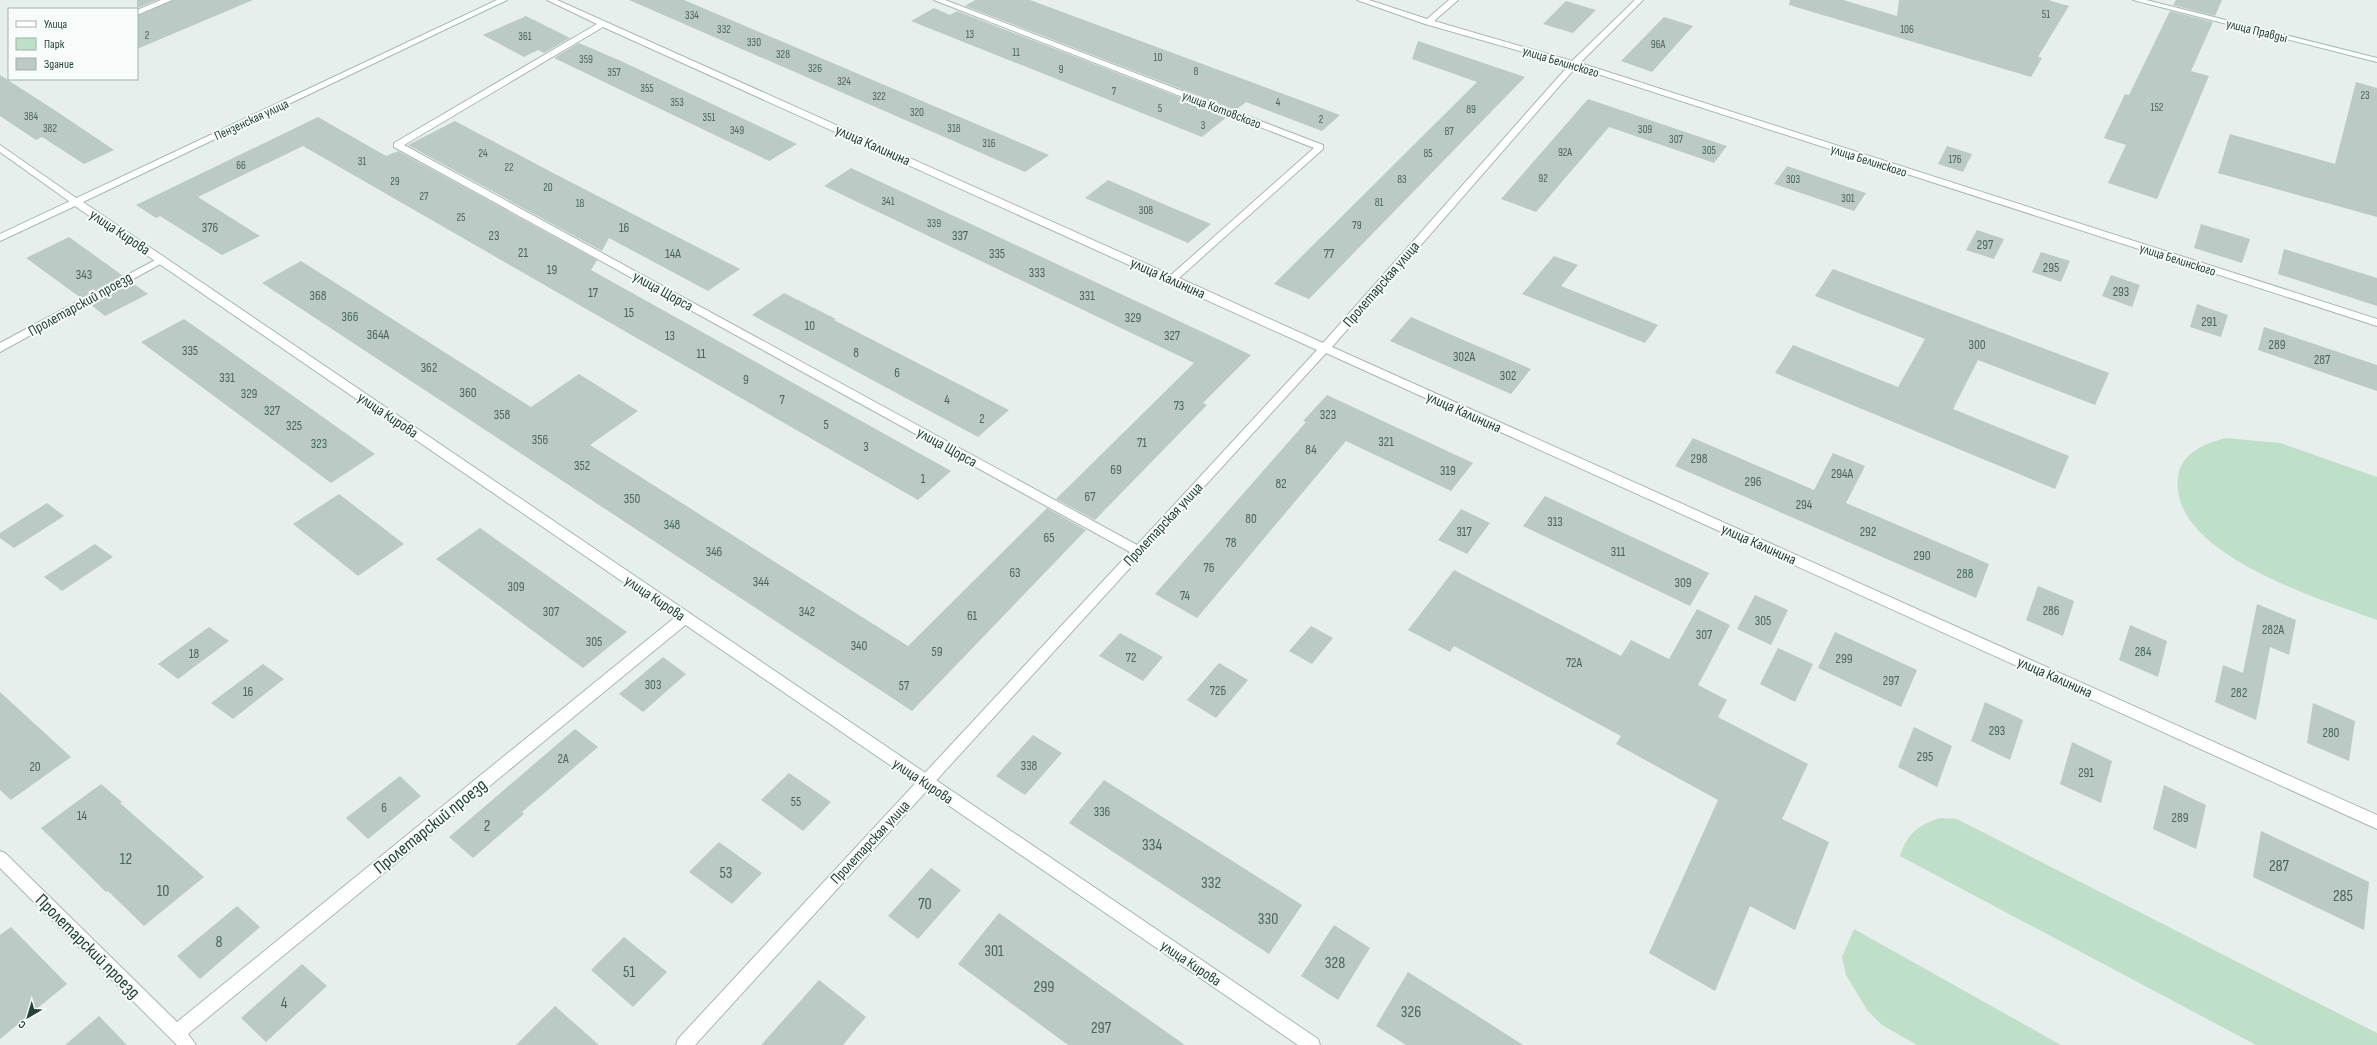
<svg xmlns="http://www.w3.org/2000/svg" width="2377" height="1045" font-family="'Sofia Sans Condensed',sans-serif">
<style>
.green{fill:#bfe0c8}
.building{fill:#bbcac4}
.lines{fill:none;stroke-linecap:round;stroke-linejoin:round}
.street-casing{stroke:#a8b8b2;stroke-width:2}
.secondary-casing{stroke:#a4bbb3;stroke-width:2}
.street{fill:#fff;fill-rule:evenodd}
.secondary{fill:#fff;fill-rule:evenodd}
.labels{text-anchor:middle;stroke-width:4;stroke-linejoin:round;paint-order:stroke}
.far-number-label{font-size:11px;fill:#4a645c}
.far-street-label{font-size:13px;fill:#24423a;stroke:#f7fbf9}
.number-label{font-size:13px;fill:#4a645c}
.street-label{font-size:15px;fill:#24423a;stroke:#f7fbf9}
.near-number-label{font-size:16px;fill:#4a645c}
.near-street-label{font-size:18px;fill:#24423a;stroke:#f7fbf9}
</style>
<rect width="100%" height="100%" fill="#e6efeb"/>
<!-- green -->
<path class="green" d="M2226,438L2280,443L2377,477V620C2321,599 2168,554 2178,477C2181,453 2205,443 2226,438Z
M1940,818L1957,819L2377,1033V1045H2256L1900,856C1907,834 1918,825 1940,818Z
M1854,929L2061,1045H1917L1882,1025L1867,1010L1846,975L1842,957Z"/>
<!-- building -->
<path class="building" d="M137,0H157L137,8Z
M173,0H253L137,49V16Z
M629,0H684L1049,155L1025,172Z
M975,0H1030L1340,115L1322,131L1246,102L1236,110L965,6Z
M1790,0H1843L1897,16L1899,0H2048L2069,6L2038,57L2042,58L2031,77L1789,5Z
M2176,0H2222L2215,16L2173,5Z
M1566,1L1596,10L1573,33L1543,24Z
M934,8L950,15L957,11L1228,116L1202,137L911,21Z
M2170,11L2213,22L2191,71L2209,76L2157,199L2108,183L2126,145L2104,138L2125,94L2129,95Z
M526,16L570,38L544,53L538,50L524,57L483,35Z
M1664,17L1693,26L1652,72L1621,61Z
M1418,41L1525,77L1309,299L1274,284L1477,82L1412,59Z
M579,43L621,61L797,144L769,161L554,58Z
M0,75L56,111L114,150L84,164L42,137L36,140L0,116Z
M2356,82L2377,88V217L2218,173L2230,134L2335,164Z
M1588,99L1709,140L1727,146L1714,163L1609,127L1536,212L1501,199Z
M318,117L386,156L398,151L597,260L591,270L951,471L918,500L303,146L198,197L260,236L222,255L160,216L156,218L136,205Z
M455,121L555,174L740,269L708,291L609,238L602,251L408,145Z
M1947,146L1972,154L1963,172L1938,164Z
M1787,166L1848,187L1866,193L1854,211L1774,184Z
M851,168L1196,329L1251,355L1203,403L1207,405L1095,520L1056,499L1194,363L824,186Z
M1108,180L1168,206L1211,224L1188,243L1085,198Z
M2201,224L2250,239L2242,263L2194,248Z
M1977,230L2004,239L1994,259L1966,250Z
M69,237L108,265L123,276L81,298L26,258Z
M2284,249L2377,278V306L2278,274Z
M2041,252L2070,261L2061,282L2032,272Z
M1554,256L1578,265L1561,286L1658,325L1645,343L1522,294Z
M301,261L531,407L579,374L638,411L590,445L908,646L1047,508L1086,530L912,711L262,283Z
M1833,269L2109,373L2095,405L1978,360L1953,409L2069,456L2055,489L1775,373L1793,345L1898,387L1925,339L1815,296Z
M2111,275L2140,285L2132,307L2102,296Z
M131,282L148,294L105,316L90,304Z
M784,293L836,319L834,320L1009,410L978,437L752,315Z
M2197,304L2228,315L2221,337L2190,327Z
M1411,317L1461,339L1531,369L1511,394L1390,341Z
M184,319L224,347L375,454L331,483L141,342Z
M2264,327L2377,365V391L2258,350Z
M1327,395L1473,463L1451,491L1346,441L1197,618L1155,594L1306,422L1303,421Z
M1693,438L1814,490L1833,453L1865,466L1846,503L1989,564L1976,598L1675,466Z
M339,494L404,544L358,576L293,524Z
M1545,496L1709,573L1690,606L1523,526Z
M47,503L64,516L14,548L0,538V533Z
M1461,509L1490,523L1467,554L1438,540Z
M480,528L562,586L627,632L583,668L436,559Z
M95,544L113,557L62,591L44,577Z
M1454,570L1621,656L1631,640L1669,659L1697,609L1730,625L1698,685L1727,700L1718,717L1808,764L1782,819L1829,842L1795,930L1750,906L1715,991L1649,953L1718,800L1616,744L1621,736L1454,646L1450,652L1408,630Z
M2038,586L2074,601L2063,636L2026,620Z
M1755,595L1788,610L1771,645L1737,629Z
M2257,604L2296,620L2289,655L2270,647L2256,720L2215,702L2223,665L2243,673Z
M2130,625L2167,641L2158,677L2119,660Z
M1311,626L1333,638L1312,664L1289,651Z
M209,627L229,641L178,679L158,664Z
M1835,632L1917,670L1901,707L1818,668Z
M1120,633L1163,657L1143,681L1099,656Z
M1778,648L1813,664L1795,702L1760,684Z
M663,657L686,674L643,712L619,694Z
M1219,663L1248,680L1216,718L1187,700Z
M263,664L284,679L233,719L211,703Z
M0,692L71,757L11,800L0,790Z
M1985,702L2023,720L2010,760L1971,741Z
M2313,703L2355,721L2349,761L2307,743Z
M1914,727L1952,746L1937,787L1898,767Z
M575,729L598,747L522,812L524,814L473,858L449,837Z
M1033,735L1062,753L1025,795L996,776Z
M2072,742L2112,761L2101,803L2060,784Z
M789,773L831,802L803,831L761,800Z
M400,776L421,796L368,839L346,818Z
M1104,780L1302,905L1269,954L1069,823Z
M101,784L122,802L120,803L204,877L144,926L108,891L106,892L41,828Z
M2164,785L2206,805L2196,849L2153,829Z
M2261,831L2369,882L2364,930L2253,877Z
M719,842L762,873L732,904L689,872Z
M931,868L961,890L918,939L888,916Z
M237,906L260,927L200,979L177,956Z
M999,913L1097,983L1185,1045H1068L958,964Z
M1334,925L1370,948L1338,1000L1301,976Z
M11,927L67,984L0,1039V935Z
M624,937L667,972L633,1007L591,970Z
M302,964L327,986L266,1042L241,1018Z
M1408,972L1459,1004L1523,1045H1406L1376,1026Z
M819,980L866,1017L843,1045H761Z
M555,1006L599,1045H516Z
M99,1016L127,1045H65Z"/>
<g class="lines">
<!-- street casing -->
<g class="street-casing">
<path id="street" d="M161,0H172L137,15V10Z
M547,0H557L1171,275L1314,148L934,0H945L1323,145V149L1179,278L1323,343L1569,65L1425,24L1357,0H1369L1427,19L1449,0H1458L1434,21L1572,61L1635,0H1643L1580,63L2377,319V326L1576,67L1332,347L2377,815V829L1326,353L695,1045H676L678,1039L1130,552L394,147V143L597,24ZM603,27L1317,350L1137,545L404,145Z
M0,145L79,200V204H73L0,152Z
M161,257L166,260L164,262L0,352V343Z
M684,613L689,614L690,618L689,622L188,1034L196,1045H177L0,868V851L5,853L177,1022L679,614Z"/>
</g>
<!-- secondary casing -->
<g class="secondary-casing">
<path id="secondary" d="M497,0H507L83,202L1318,1039L1320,1045H1298L75,206L0,241V234Z
M2133,0H2146L2377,58V62Z"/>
</g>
<!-- street -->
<use href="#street" class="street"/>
<!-- secondary -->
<use href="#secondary" class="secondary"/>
</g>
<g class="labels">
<!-- far-number labels -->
<g class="far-number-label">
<text x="2046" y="18">51</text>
<text x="692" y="19">334</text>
<text x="724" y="33">332</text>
<text x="1907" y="33">106</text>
<text x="970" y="38">13</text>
<text x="147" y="39">2</text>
<text x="525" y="40">361</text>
<text x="754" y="46">330</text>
<text x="1658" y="48">96А</text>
<text x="1016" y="56">11</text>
<text x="783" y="58">328</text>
<text x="1158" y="61">10</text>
<text x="586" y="63">359</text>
<text x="815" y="72">326</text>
<text x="1061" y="73">9</text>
<text x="1196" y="75">8</text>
<text x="614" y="76">357</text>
<text x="844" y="85">324</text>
<text x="647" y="92">355</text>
<text x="1114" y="95">7</text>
<text x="2365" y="99">23</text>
<text x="879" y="100">322</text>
<text x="677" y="106">353</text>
<text x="1278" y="106">4</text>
<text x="2157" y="111">152</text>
<text x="1160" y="112">5</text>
<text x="1471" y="113">89</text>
<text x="917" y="116">320</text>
<text x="31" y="120">384</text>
<text x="709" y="121">351</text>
<text x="1321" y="123">2</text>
<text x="1203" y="129">3</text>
<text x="50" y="132">382</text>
<text x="954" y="132">318</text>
<text x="1645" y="133">309</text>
<text x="737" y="134">349</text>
<text x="1449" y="135">87</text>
<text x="1676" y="143">307</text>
<text x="989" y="147">316</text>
<text x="1709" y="154">305</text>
<text x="1565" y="156">92А</text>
<text x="483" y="157">24</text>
<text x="1428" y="157">85</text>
<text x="1955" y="163">176</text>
<text x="362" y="165">31</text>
<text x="241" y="169">66</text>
<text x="509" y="171">22</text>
<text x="1543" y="182">92</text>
<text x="1402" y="183">83</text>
<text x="1793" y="183">303</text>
<text x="395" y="185">29</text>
<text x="548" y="191">20</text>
<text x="424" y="200">27</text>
<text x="1848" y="202">301</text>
<text x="888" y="205">341</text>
<text x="1379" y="206">81</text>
<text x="580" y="207">18</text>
<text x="1146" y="214">308</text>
<text x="461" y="221">25</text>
<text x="934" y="227">339</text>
<text x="1357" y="229">79</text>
</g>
<!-- far-street labels -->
<g class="far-street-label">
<text transform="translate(2257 30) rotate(14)" y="5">улица Правды</text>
<text transform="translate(1561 61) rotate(17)" y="5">улица Белинского</text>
<text transform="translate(1222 109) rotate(21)" y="5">улица Котовского</text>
<text transform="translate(251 119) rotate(-25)" y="5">Пензенская улица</text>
<text transform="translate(1869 160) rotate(18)" y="5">улица Белинского</text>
<text transform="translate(2178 259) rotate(18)" y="5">улица Белинского</text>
</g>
<!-- number labels -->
<g class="number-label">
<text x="210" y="232">376</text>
<text x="624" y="232">16</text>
<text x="494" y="240">23</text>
<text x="960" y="240">337</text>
<text x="1985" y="249">297</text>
<text x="523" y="257">21</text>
<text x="673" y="258">14А</text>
<text x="997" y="258">335</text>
<text x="1329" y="258">77</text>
<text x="2051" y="272">295</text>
<text x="552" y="274">19</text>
<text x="1037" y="277">333</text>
<text x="84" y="279">343</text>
<text x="2121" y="296">293</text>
<text x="593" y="297">17</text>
<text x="318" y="300">368</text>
<text x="1087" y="300">331</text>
<text x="629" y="317">15</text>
<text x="350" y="321">366</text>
<text x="1133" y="322">329</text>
<text x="2209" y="326">291</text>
<text x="810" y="330">10</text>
<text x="378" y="339">364А</text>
<text x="670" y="340">13</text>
<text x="1172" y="340">327</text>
<text x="1977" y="349">300</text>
<text x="2277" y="349">289</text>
<text x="190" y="355">335</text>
<text x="856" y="357">8</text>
<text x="701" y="358">11</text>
<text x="1464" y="361">302А</text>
<text x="2322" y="364">287</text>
<text x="429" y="372">362</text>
<text x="897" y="377">6</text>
<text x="1508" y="380">302</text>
<text x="227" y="382">331</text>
<text x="746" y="384">9</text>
<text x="468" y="397">360</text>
<text x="249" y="398">329</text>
<text x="782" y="404">7</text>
<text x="947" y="404">4</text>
<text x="1179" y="410">73</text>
<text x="272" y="415">327</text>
<text x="502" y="419">358</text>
<text x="1328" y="419">323</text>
<text x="982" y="423">2</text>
<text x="826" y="429">5</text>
<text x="294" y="430">325</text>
<text x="540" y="444">356</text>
<text x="1386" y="446">321</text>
<text x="1142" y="447">71</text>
<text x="319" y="448">323</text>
<text x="866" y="451">3</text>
<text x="1311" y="454">84</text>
<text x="1699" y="463">298</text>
<text x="582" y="470">352</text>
<text x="1116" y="474">69</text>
<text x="1448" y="475">319</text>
<text x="1842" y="478">294А</text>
<text x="923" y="483">1</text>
<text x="1753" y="486">296</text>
<text x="1281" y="488">82</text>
<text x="1090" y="501">67</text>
<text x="632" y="503">350</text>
<text x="1804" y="509">294</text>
<text x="1251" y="523">80</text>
<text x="1555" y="526">313</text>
<text x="672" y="529">348</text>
<text x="1464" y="536">317</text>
<text x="1868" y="536">292</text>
<text x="1049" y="542">65</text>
<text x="1231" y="547">78</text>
<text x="714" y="556">346</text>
<text x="1618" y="556">311</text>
<text x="1922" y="560">290</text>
<text x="1209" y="572">76</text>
<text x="1015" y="577">63</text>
<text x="1965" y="578">288</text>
<text x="761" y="586">344</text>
<text x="1683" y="587">309</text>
<text x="516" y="591">309</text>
<text x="1185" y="600">74</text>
<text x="2051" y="615">286</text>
<text x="551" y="616">307</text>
<text x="807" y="616">342</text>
<text x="972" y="620">61</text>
<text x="1763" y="625">305</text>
<text x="2273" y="634">282А</text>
<text x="1704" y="639">307</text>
<text x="594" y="646">305</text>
<text x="859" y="650">340</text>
<text x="937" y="656">59</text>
<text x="2143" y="656">284</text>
<text x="194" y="658">18</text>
<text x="1131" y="662">72</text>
<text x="1844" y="663">299</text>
<text x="1574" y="667">72А</text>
<text x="1891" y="685">297</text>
<text x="653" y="689">303</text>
<text x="904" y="690">57</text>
<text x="1218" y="695">72Б</text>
<text x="248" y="696">16</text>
<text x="2239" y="697">282</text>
<text x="1997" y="735">293</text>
<text x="2331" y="737">280</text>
<text x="1925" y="761">295</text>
<text x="563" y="763">2А</text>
<text x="1029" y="770">338</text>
<text x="35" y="771">20</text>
<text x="2086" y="777">291</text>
<text x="796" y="806">55</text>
<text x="384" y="812">6</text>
<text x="1102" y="816">336</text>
<text x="82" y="820">14</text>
<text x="2180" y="822">289</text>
</g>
<!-- street labels -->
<g class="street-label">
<text transform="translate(873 145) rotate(24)" y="5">улица Калинина</text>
<text transform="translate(120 232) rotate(34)" y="5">улица Кирова</text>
<text transform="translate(1168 278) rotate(24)" y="5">улица Калинина</text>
<text transform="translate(1381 284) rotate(-49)" y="5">Пролетарская улица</text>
<text transform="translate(663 291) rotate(29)" y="5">улица Щорса</text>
<text transform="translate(80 304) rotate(-29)" y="5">Пролетарский проезд</text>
<text transform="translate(1464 412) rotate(24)" y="5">улица Калинина</text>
<text transform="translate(388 415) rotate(34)" y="5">улица Кирова</text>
<text transform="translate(947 447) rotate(29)" y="5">улица Щорса</text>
<text transform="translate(1163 524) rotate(-47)" y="5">Пролетарская улица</text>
<text transform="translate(1759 544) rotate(24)" y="5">улица Калинина</text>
<text transform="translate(655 598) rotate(34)" y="5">улица Кирова</text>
<text transform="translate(2055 677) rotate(24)" y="5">улица Калинина</text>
<text transform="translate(923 781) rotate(34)" y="5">улица Кирова</text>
<text transform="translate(870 842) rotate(-47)" y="5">Пролетарская улица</text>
<text transform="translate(1191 963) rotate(34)" y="5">улица Кирова</text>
</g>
<!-- near-number labels -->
<g class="near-number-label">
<text x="487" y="831">2</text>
<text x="1152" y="850">334</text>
<text x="126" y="864">12</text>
<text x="2279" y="871">287</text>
<text x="726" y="878">53</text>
<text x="1211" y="888">332</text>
<text x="163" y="896">10</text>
<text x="2343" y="901">285</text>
<text x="925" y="909">70</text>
<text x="1268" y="924">330</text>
<text x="219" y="947">8</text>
<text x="994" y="956">301</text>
<text x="1335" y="968">328</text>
<text x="629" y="977">51</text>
<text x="1044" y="992">299</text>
<text x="284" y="1008">4</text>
<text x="1411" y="1017">326</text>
<text x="1101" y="1033">297</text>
</g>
<!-- near-street labels -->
<g class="near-street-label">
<text transform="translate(430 826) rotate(-39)" y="6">Пролетарский проезд</text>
<text transform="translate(88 946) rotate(45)" y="6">Пролетарский проезд</text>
</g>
</g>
<!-- legend -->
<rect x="8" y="8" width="130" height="72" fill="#f7fbf9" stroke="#a3b1ad"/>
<rect x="16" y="21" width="20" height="6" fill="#ffffff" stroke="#a3b1ad"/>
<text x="44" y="28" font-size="12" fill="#24423a">Улица</text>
<rect x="16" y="38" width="20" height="12" fill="#bfe0c8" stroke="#a3b1ad"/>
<text x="44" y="48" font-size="12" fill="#24423a">Парк</text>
<rect x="16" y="58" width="20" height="12" fill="#bbcac4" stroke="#a3b1ad"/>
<text x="44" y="68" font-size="12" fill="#24423a">Здание</text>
<!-- north arrow -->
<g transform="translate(28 1017) rotate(218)" stroke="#f7fbf9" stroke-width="3" paint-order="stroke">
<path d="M0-3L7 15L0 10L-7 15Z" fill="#24423a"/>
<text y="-6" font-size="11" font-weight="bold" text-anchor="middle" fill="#24423a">С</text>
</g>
</svg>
